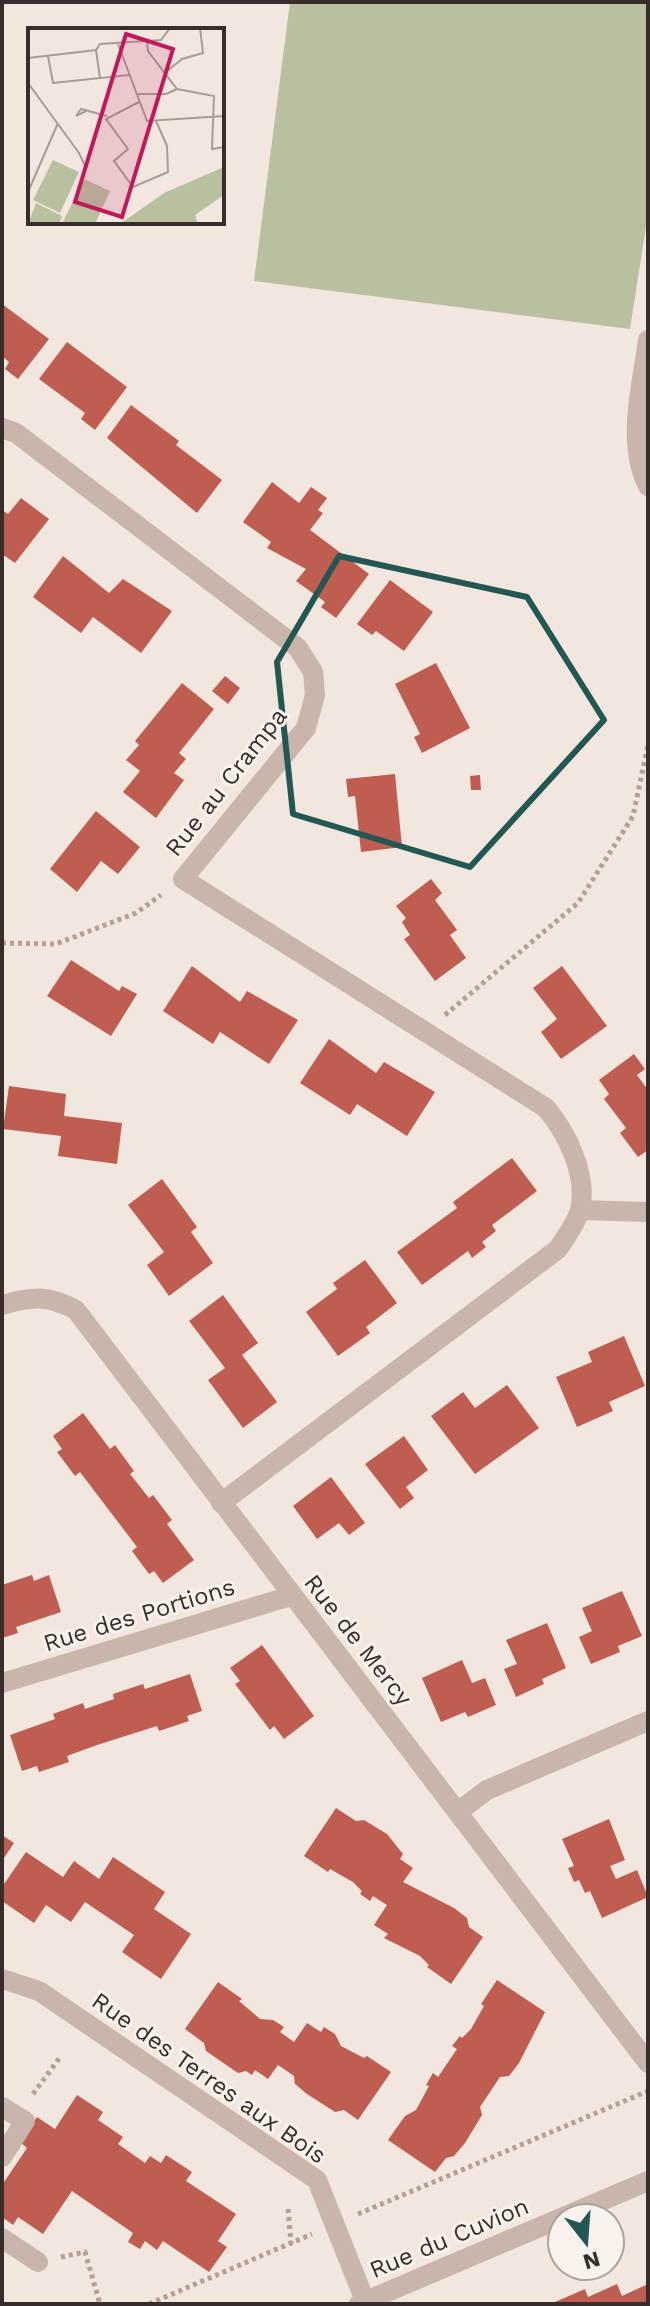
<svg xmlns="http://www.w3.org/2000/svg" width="650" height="2306" font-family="'Work Sans',sans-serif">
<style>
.green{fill:#b9c0a0}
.building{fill:#be5d50}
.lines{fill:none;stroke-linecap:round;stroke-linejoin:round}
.path{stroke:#b59f96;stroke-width:5;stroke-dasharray:4 4;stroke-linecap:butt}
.minor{stroke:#c9b5ac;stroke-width:20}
.marked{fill:none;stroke:#225753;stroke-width:6;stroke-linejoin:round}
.labels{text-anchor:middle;stroke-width:6;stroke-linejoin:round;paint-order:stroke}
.street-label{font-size:24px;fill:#372d2a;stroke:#f9f1ec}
.inset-road{fill:none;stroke:#a79d97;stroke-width:2}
.view{fill:#c2185b;fill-opacity:0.15;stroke:#c2185b;stroke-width:4}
.inset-edge{fill:none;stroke:#372d2a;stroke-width:4}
</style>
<rect width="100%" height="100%" fill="#f1e7df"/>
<!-- green -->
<path class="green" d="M290,2H648V214L630,329L254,281Z"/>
<!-- building -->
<path class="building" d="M2,304L49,339L18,379L5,369L9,362L2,356Z
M67,342L127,387L95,430L81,419L85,413L39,379Z
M131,405L179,441L176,445L222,480L197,513L107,438Z
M272,482L299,503L311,487L327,498L318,510L323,513L310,530L369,574L336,618L321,607L325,602L296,581L306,569L267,548L271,542L243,522Z
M21,498L49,519L15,563L2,554V510L8,514Z
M63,556L109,593L123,579L172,611L141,653L93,617L81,633L33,597Z
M390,580L433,612L404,651L376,631L372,635L357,624Z
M436,663L470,728L422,753L414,737L420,734L395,684Z
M225,676L240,688L228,704L212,691Z
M182,683L214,709L179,753L186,759L174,773L184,780L156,818L123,792L140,771L126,760L139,745L135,741Z
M395,774L402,847L361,852L355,796L348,797L346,779Z
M480,775L481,790H471L470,776Z
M96,811L140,847L118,874L101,861L77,892L50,869Z
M431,879L442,893L435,900L457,930L450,935L466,958L435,981L404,939L410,935L402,922L406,918L396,906Z
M71,960L119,991L122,986L137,994L111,1036L47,996Z
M192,966L240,1002L247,991L298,1020L269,1064L220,1032L213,1044L163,1011Z
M562,966L607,1026L561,1059L541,1032L557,1019L533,988Z
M329,1039L376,1073L384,1062L435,1092L407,1136L357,1104L350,1115L300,1083Z
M634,1054L645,1069L637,1075L648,1090V1150L638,1157L620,1133L626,1128L604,1099L609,1094L599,1080Z
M9,1086L66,1094L64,1116L122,1123L117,1164L58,1156L61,1136L3,1129Z
M512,1158L537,1191L492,1225L496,1231L482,1242L486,1247L472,1258L468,1251L422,1285L397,1252L457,1208L453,1202Z
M162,1179L197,1227L191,1232L213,1263L169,1296L147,1265L164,1252L128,1205Z
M365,1260L397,1303L366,1327L370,1333L338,1356L306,1312L337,1289L333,1283Z
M223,1295L258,1343L242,1355L277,1402L243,1428L208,1380L225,1368L189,1321Z
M624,1336L645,1386L609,1402L613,1411L577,1427L556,1377L592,1362L588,1352Z
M507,1385L539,1428L475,1474L431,1416L463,1392L475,1408Z
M83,1413L110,1449L115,1445L134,1471L130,1474L149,1498L153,1495L172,1520L167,1524L194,1560L163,1583L154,1571L149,1574L132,1551L137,1547L80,1472L75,1476L57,1452L62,1449L53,1436Z
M404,1436L428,1470L406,1487L414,1498L400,1509L365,1464Z
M331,1477L365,1523L349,1535L339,1523L317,1539L293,1506Z
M32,1575L34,1581L49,1575L61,1612L16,1627L18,1633L2,1638V1585Z
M622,1591L642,1636L618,1646L620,1652L591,1664L579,1637L592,1631L582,1608Z
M547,1623L566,1668L542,1679L544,1684L516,1697L504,1669L517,1664L506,1640Z
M262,1645L314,1716L284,1739L274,1726L270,1730L235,1684L240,1681L230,1668Z
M462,1660L472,1683L485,1678L496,1705L468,1717L465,1712L441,1722L422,1678Z
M190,1674L202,1711L187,1716L189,1721L159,1731L157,1726L97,1745L67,1756L69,1762L39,1772L37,1766L22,1771L10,1735L55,1719L53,1714L83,1703L85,1709L114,1699L113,1694L143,1684L145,1689Z
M336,1808L356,1821L364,1820L387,1834L403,1854L400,1859L413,1868L403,1882L454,1908L467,1918L469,1927L483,1937L451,1984L427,1967L429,1965L420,1956L384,1938L388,1934L374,1925L387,1905L373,1896L370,1901L360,1894L362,1891L353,1882L330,1869L328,1872L304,1856Z
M609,1819L625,1860L610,1866L616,1879L637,1870L648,1897L602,1918L590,1891L585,1893L579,1880L574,1882L568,1868L574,1866L562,1839Z
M2,1835L14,1843L2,1861Z
M26,1852L63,1877L74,1861L99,1879L113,1857L165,1892L154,1909L191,1934L161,1979L122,1952L134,1935L85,1902L71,1922L46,1905L34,1923L2,1901V1887Z
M497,1980L545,2012L519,2063L509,2076L500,2077L480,2107L482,2115L465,2143L454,2156L446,2158L435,2172L388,2140L405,2116L416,2110L429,2086L426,2085L433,2073L438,2077L457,2049L452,2046L460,2036L462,2038L471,2029L484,2006L481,2004Z
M218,1982L242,1999L239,2001L260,2019L273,2020L284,2027L280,2032L294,2042L307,2023L321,2032L324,2027L335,2034L341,2046L364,2058L367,2056L391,2072L358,2120L344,2110L335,2112L307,2094L295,2084L294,2076L278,2065L268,2079L255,2070L252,2075L246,2071L238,2073L206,2051L204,2043L185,2029Z
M77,2095L103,2112L98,2120L123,2137L118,2144L145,2163L150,2156L161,2163L166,2155L192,2172L186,2181L236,2214L218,2241L227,2247L209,2272L163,2241L157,2250L145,2241L140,2249L128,2242L133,2233L72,2191L43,2234L18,2217L13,2225L2,2217V2185L27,2148L20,2142L37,2117L55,2129Z
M617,2284L622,2296L648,2284V2304L555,2302L585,2289L588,2297Z"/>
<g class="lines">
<!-- path -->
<path class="path" d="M2,943L56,944L136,913L161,895
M445,1015L578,903L633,816L648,745
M33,2094L61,2056
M288,2209L291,2243
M358,2214L648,2091
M61,2257L85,2252L100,2304
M149,2304L312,2234"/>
<!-- minor -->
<path class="minor" d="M648,340C642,387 626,442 648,486
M2,428L16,433L298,648L313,672L315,695L306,728L183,879L546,1108C567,1133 588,1175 580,1210C577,1222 565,1238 558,1249L221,1503
M580,1210L648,1212
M2,1305C31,1296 49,1295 76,1310L648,2063
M2,1683L291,1596
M459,1811L487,1790L648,1721
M2,1979L39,1991L317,2180L365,2301
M2,2107L25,2121L2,2157
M2,2238L38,2262
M359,2304L648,2181"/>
</g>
<!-- marked area -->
<path class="marked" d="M339,556L527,597L604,720L470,867L293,814L277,662Z"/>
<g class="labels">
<!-- street labels -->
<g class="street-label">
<text transform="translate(226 782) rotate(-52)" y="8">Rue au Crampa</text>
<text transform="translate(139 1615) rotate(-17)" y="8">Rue des Portions</text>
<text transform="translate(358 1640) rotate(52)" y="8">Rue de Mercy</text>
<text transform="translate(209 2078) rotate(35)" y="8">Rue des Terres aux Bois</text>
<text transform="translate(449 2238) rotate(-23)" y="8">Rue du Cuvion</text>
</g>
</g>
<!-- overview -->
<g transform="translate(28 28)">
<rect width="196" height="196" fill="#f1e7df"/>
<path d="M25,132L51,144L32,185L5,172ZM196,139V167L167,187L170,196H92L136,165ZM56,151L82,163L67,196H34ZM8,175L34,188L31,196H0Z" fill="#b9c0a0"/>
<path class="inset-road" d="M119,13L120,23L149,61L186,68L184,121L196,119M90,16L119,93L196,88M68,22L72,50M20,28L25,55L101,47M0,30L68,22L72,16L133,12L142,0M138,44L154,31L175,25L172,0M0,55L51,125L58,140L53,152M108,66H138L149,61M111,74L78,91L100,121L86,133L105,159L140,144L139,118L128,93M58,83L48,88L53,81L79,88M0,164L30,95"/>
<path class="view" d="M98,6L145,21L94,189L47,174Z"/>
<rect width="196" height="196" class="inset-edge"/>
</g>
<!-- border -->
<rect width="650" height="2306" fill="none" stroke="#372d2a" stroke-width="8"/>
<!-- north arrow -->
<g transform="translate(586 2242) rotate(163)"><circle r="38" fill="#f9f1ec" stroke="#aba39e" stroke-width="2"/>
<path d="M0-6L14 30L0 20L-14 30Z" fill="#225753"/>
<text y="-12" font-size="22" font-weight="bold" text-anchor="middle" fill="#372d2a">N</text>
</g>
</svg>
